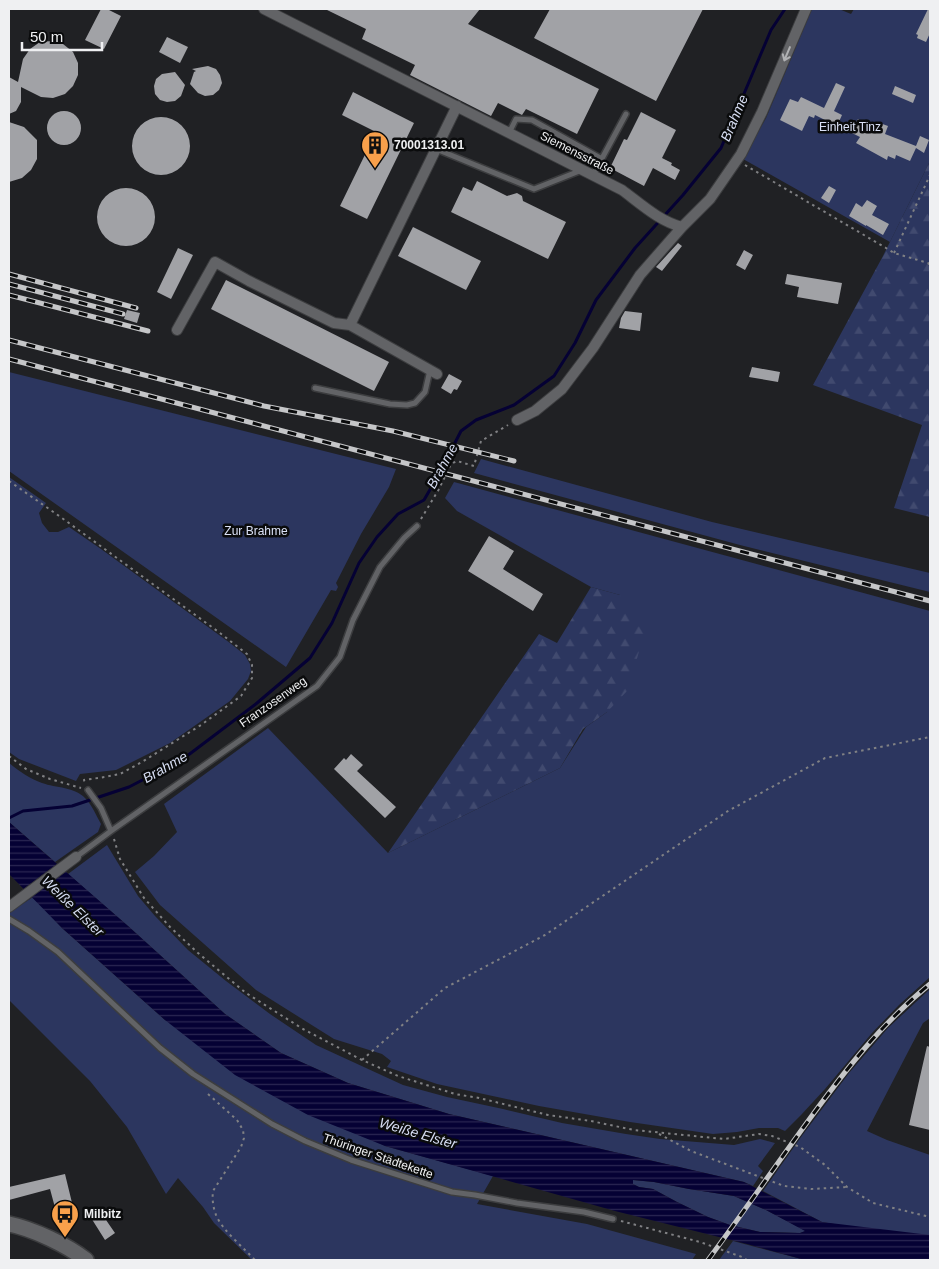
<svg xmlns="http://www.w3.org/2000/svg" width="939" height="1269" font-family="Arial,sans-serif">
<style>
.green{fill:#2c365f}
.forest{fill:url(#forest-firs)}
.water{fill:url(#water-rules);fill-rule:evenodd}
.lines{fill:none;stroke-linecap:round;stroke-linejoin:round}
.stream{stroke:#050134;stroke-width:3}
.building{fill:#a1a2a6}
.lane-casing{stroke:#3c3d3f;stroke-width:8}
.street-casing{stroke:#3c3d3f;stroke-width:12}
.secondary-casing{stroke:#3c3d3f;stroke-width:18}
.path{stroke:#808184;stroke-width:2;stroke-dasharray:2.5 4;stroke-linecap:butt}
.lane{stroke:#626366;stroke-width:5}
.street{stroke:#626366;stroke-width:10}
.secondary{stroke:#626366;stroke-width:15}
.rail-casing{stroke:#c5c6c8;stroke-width:5}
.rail{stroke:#0a0b0c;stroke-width:3;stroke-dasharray:9;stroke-linecap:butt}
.oneway{stroke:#b0b1b3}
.labels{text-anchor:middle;stroke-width:5;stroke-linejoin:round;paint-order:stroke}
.park-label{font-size:12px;fill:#dae1f6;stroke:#0a0b0c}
.poi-label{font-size:12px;font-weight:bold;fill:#eff0f2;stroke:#0a0b0c;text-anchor:start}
.street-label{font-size:12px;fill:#eff0f2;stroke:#0a0b0c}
.water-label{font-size:14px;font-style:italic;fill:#d6ddf2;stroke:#0a0b0c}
</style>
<defs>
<pattern id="forest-firs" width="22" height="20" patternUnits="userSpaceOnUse" patternTransform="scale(1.25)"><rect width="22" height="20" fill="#2c365f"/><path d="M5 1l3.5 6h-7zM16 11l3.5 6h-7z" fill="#414a6f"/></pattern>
<pattern id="water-rules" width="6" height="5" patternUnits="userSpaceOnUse" patternTransform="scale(1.25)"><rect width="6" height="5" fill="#050134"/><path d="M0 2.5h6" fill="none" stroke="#2a2652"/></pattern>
</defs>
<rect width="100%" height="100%" fill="#202124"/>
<!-- green -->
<path class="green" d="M812,9H839L851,14L854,9H930V161L890,242L743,159L766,118Z
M9,372L396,469L389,487L361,534L336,583L338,587L336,591L331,590L286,667L9,471Z
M481,459L712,522L930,573V592L740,545L474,473Z
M9,477L46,503L39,513L42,523L49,532H58L69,527L101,549L230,643L245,655L250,664L251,671L248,679L230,701L170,743L116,770L80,774L76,781L19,759L9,752Z
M454,482L930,611V977L899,1005L872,1033L825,1089L801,1115L785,1131L778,1128H759L737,1132L713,1134L630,1122L539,1106L437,1084L387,1067L391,1061L382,1054L334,1039L256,990L160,905L135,872L154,856L177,832L164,804L268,728L388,853L560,768L586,727L607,712L620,595L591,587L457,511L445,498Z
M9,763C19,771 30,779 42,783C56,788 75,787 85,798C92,805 96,815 101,824L98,832L55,862L9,822Z
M107,845L138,896L155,916L188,950L226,981L270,1014L316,1045L403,1085L447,1097L503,1109L562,1123L626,1134L660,1139L734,1145L760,1139L775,1143L758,1166L763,1171L753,1186L744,1182L449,1114L348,1083L281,1053L225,1014L128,926L68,874Z
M33,897L62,928L165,1020L385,1146L493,1176L477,1204L587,1224L696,1254L692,1260H252L214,1223L203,1207L178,1178L166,1194L127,1127L90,1081L9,1000V913Z
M930,989V1018L923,1023L867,1131L887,1140L930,1155V1240L822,1222L763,1191L801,1137L849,1073L888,1028Z
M633,1180L654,1182L689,1189L734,1196L766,1210L806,1231L800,1233L760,1232L730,1225L708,1217L677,1202L653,1189L639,1187L633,1184Z
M733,1241L805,1260H719Z"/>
<!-- forest -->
<path class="forest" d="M930,161V517L894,508L922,425L813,385L883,256Z
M591,587L620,595L644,634L628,690L607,712L583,729L560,768L388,853L539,634L557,643Z"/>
<!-- water -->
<path class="water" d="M9,822L128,926L225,1014L281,1053L348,1083L449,1114L744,1182L822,1222L930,1235V1260H805L747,1244L615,1211L385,1146L308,1115L235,1075L165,1020L62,928L9,874ZM633,1180L654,1182L689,1189L734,1196L766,1210L805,1231L800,1233L760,1232L730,1225L708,1217L677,1202L653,1189L639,1187L633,1184Z"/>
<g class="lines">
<!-- stream -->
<path class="stream" d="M9,818L23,811L72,806L129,787L183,759L257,703L310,658L332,623L359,563L377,537L398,514L424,500L439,474L461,431L476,420L514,405L554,376L575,343L596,300L635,248L683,195L721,148L771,30L785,9"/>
</g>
<!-- building -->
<path class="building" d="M101,9H107L121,16L104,49L85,40Z
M325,9H480L468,24L599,89L577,134L526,109L522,115L498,103L491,116L410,75L415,65L362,39L366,29Z
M550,9H703L656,101L534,38Z
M928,9H930V33L926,42L917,38L918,35L916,34Z
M167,37L188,47L180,63L159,52Z
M52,41L63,44L73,52L78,63V75L73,86L65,94L53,98L41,97L21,87V102L16,111L9,114V77L18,82L23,59L30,49L40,42Z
M208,66L216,69L220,75L222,83L219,90L213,95L205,96L198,93L190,84L194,72L196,71L192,69Z
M175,72L185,85L181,96L175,101L167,102L160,100L155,94L154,86L156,79L162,74Z
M836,83L845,87L834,111L842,115L837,126L815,115L814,118L809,116L802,131L780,120L790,99L798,102L801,97L824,108Z
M895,86L916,95L913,103L892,94Z
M353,92L414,123L367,219L340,206L376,132L342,115Z
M47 128a17 17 0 1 1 34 0a17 17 0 1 1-34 0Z
M641,112L676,130L662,158L672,163L671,165L680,170L675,180L653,168L644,186L610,168L624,139L627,140Z
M132 146a29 29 0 1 1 58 0a29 29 0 1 1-58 0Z
M858,119L863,123L865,120L876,126L877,122L888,126L885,134L916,146L920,136L929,140L924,153L916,148L910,161L896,155L895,159L888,156L887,160L856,143L860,137L850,132Z
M9,122L24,127L37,140V159L31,170L22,178L9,182Z
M477,181L507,196L517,193L522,196L523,201L566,222L548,259L451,212L463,187L472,191Z
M829,186L836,190L829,203L821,198Z
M97 217a29 29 0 1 1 58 0a29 29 0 1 1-58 0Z
M867,200L877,206L872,215L889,224L883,235L866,225V226L849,216L856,203L862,207Z
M413,227L481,261L466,290L398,256Z
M678,243L682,246L662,271L656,267Z
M178,248L193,255L171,299L157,292Z
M744,250L753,255L745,270L736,265Z
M787,274L842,283L838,304L797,297L799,287L785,284Z
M226,280L389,362L374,391L211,309Z
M127,310L140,313L137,323L124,319Z
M625,311L642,313L640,331L619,328L621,318Z
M752,367L780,372L778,382L749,377Z
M449,374L462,381L457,390L454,389L451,394L441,388Z
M489,536L514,551L503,569L543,594L533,611L468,571Z
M351,754L363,765L357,771L396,807L385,818L334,769L344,758L346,760Z
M927,1046L930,1047V1130L909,1125Z
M65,1174L74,1211L57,1215L50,1189L9,1200V1187Z
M97,1207L115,1233L105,1240L88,1213Z"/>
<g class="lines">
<!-- lane casing -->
<g class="lane-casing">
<path id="lane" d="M509,133L516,119L532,120L602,159
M436,149L534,189L582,170
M593,175L626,114
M315,388L390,404L407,405L415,403L425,392L430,370
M88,790L101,808L111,831
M76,857L111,831L317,686L340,657L353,620L380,567L404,538L417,526
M9,919L29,931L58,952L160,1048L193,1074L272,1124L305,1141L351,1160L452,1192L475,1195L517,1203L584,1212L613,1219"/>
</g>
<!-- street casing -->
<g class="street-casing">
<path id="street" d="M264,9L622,190C641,204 659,221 682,227
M177,330L215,262L249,281L334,323L350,325
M437,374L350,325L457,106
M517,420L535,411L562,389L593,348L640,275L682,227L710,199L741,154L762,112L806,9
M9,907L76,857"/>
</g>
<!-- secondary casing -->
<g class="secondary-casing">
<path id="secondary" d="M9,1224C33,1229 67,1245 86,1260"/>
</g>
<!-- path -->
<path class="path" d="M745,165L886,248L894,253L928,263L930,265
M894,253L930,175
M9,481L62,518L220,633L247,654L252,665V678L241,696L201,725L142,762L120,774L105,777L84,780L85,783
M421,519L439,489L451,464L457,461L474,466L481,441L508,425
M9,756L26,769L50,779L81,788
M114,839L120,859L144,898L170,927L198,953L246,993L303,1029L362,1060L398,1076L455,1094L479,1098L548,1115L591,1121L634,1130L724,1139L759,1134L772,1136L800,1147L825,1165L847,1187L873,1203L930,1217
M362,1060L445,988L545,935L728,811L825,758L930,737
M208,1094L237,1120L243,1130L244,1138L241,1147L213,1191C212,1199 213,1207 216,1215C222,1230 244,1248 255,1260
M659,1134L691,1151L784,1186L811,1189L847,1187
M621,1221L700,1242L742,1257L747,1260"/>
<!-- lane -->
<use href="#lane" class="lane"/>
<!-- street -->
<use href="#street" class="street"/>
<!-- secondary -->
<use href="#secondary" class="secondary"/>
<!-- rail casing -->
<g class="rail-casing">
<path id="rail" d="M9,274L136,308
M9,284L123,314
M9,295L148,331
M9,340L264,406L393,431L514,461
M9,359L930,601
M708,1260C743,1213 776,1165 811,1117C847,1068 882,1023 930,984"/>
</g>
<!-- rail -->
<use href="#rail" class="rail"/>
</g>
<!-- one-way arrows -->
<defs><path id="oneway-shaft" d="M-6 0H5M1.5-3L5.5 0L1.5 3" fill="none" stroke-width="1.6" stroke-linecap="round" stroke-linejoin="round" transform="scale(1.25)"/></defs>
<use class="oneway" href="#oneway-shaft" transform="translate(787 54) rotate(113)"/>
<!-- icons -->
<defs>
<g id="building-pin" transform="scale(1.4375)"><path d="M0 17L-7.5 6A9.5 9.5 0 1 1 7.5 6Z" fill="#f8a04b" stroke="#0a0b0c"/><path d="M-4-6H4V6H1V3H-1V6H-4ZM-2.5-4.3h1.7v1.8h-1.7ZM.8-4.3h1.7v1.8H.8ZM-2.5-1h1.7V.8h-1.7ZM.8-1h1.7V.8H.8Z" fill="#111"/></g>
<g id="bus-pin" transform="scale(1.4375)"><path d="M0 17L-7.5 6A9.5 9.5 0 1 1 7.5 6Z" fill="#f8a04b" stroke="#0a0b0c"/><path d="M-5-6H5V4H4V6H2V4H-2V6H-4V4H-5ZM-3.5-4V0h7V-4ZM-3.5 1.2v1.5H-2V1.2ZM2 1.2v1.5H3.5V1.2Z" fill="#111"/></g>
</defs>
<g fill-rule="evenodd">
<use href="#building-pin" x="375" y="145"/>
<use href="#bus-pin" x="65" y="1214"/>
</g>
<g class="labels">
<!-- park labels -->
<g class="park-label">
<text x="850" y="131">Einheit Tinz</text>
<text x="256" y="535">Zur Brahme</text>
</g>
<!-- poi labels -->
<g class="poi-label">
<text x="394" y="149">70001313.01</text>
<text x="84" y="1218">Milbitz</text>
</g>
<!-- street labels -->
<g class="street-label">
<text transform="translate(577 153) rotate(27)" y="4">Siemensstraße</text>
<text transform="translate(273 702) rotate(-35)" y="4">Franzosenweg</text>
<text transform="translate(378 1156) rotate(19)" y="4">Thüringer Städtekette</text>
</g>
<!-- water labels -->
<g class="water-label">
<text transform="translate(734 118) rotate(-67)" y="5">Brahme</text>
<text transform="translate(442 466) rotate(-61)" y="5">Brahme</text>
<text transform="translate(165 767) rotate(-30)" y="5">Brahme</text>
<text transform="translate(73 906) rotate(44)" y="5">Weiße Elster</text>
<text transform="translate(418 1133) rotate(16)" y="5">Weiße Elster</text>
</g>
</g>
<!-- border -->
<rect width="939" height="1269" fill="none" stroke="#eff0f2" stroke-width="20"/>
<!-- scale -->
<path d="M22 42v8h80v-8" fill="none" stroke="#eff0f2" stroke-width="2.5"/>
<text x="30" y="42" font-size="15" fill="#eff0f2" stroke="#0a0b0c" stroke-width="4" paint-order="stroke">50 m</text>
</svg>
